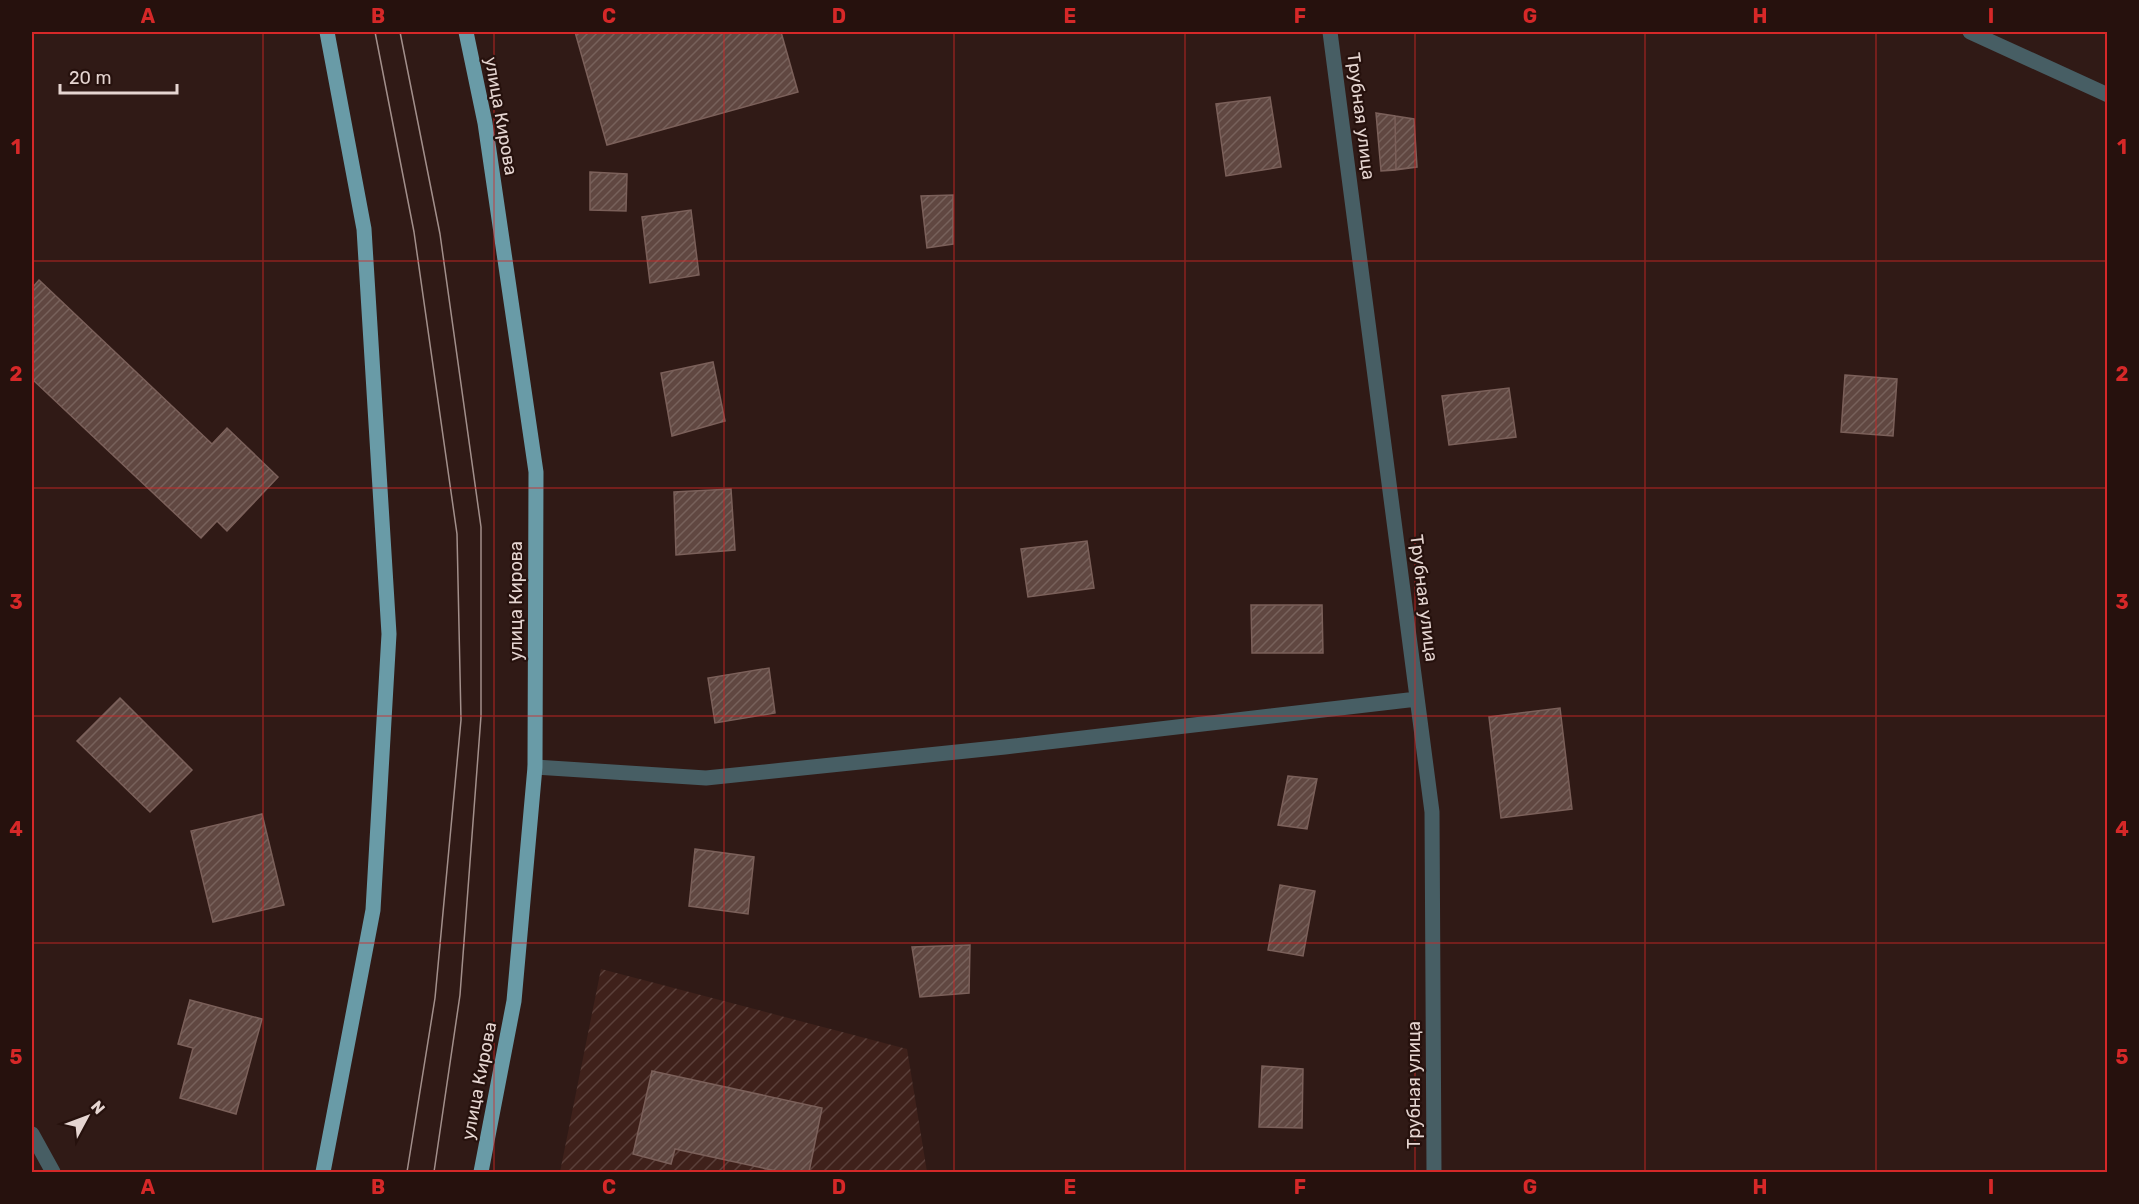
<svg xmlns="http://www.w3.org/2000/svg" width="2139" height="1204" font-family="Rubik,sans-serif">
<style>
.industrial{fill:url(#industrial-furrows)}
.building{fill:url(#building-hatch);stroke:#7b605a;stroke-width:1.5}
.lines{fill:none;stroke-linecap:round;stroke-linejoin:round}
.minor{stroke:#475e64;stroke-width:15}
.major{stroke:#699ba7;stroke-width:15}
.tram{stroke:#a28f8b;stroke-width:1.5}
.grid{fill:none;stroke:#d62828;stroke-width:1.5;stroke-opacity:0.55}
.labels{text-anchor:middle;stroke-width:4.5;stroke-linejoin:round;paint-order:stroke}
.street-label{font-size:18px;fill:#e5d5d1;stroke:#26110d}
.neatline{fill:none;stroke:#d62828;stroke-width:2}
.grid-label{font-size:20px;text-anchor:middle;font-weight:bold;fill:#d62828}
</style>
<defs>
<pattern id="industrial-furrows" width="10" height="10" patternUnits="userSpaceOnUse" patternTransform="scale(1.5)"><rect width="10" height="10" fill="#3f211b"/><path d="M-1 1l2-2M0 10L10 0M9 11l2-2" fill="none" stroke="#5b403b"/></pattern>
<pattern id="building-hatch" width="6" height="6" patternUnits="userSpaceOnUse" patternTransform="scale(1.5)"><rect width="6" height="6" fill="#604741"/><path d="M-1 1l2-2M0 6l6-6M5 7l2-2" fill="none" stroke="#77615b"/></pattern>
</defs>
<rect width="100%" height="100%" fill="#301a16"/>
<!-- industrial -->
<path class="industrial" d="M601,969L907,1049L927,1172H932H560Z"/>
<!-- building -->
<path class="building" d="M575,32H781L798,92L607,145Z
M1270,97L1281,167L1226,176L1216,104Z
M1376,113L1414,119L1417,167L1381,171Z
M1376,113L1395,116L1396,170L1381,171Z
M1395,116L1414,119L1417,167L1396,170Z
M590,172L627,174L626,211L590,210Z
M953,195V244L927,248L921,196Z
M691,210L699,275L650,283L642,217Z
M39,280L212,444L227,428L278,477L227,531L217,521L201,538L32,379V288Z
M713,362L725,421L672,436L661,373Z
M1845,375L1897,379L1893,436L1841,432Z
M1509,388L1516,437L1449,445L1442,396Z
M731,489L735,550L676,555L674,492Z
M1087,541L1094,588L1028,597L1021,549Z
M1251,605H1322L1323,653H1252Z
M769,668L775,713L715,723L708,678Z
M120,698L192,770L150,812L77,741Z
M1560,708L1572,809L1501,818L1489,717Z
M1288,776L1317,779L1307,829L1278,825Z
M262,814L284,905L213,922L191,831Z
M695,849L754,857L748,914L689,906Z
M1280,885L1315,891L1303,956L1268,950Z
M970,945L969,993L920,997L912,947Z
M190,1000L262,1019L236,1114L180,1098L193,1048L178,1044Z
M1262,1066L1303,1069L1302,1128L1259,1127Z
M652,1071L822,1108L809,1172H781L675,1149L671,1164L633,1154Z"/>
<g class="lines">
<!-- minor -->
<path class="minor" d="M1330,32L1432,812L1434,1172
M1970,32L2108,95
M535,767L706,778L1005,747L1417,699
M32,1134L53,1172"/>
<!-- major -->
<path class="major" d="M466,32L485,123L536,472L535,767L514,1001L481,1172
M323,1172L373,910L389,634L364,229L327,32"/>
<!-- tram -->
<path class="tram" d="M375,32L414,232L457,534L461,720L435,998L407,1172
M400,32L440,234L481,527V716L460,995L434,1172"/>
</g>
<!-- grid -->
<path class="grid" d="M263,32V1172M494,32V1172M724,32V1172M954,32V1172M1185,32V1172M1415,32V1172M1645,32V1172M1876,32V1172M32,261H2108M32,488H2108M32,716H2108M32,943H2108"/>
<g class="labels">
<!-- street labels -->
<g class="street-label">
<text transform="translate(501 116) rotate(80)" y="6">улица Кирова</text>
<text transform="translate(1361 116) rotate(83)" y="6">Трубная улица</text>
<text transform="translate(1424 598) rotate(83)" y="6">Трубная улица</text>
<text transform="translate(516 601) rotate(-90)" y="6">улица Кирова</text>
<text transform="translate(479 1081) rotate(-79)" y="6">улица Кирова</text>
<text transform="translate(1414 1085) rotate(-90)" y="6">Трубная улица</text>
</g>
</g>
<!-- border -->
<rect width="2139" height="1204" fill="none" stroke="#26110d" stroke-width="66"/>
<!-- north arrow -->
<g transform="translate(87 1117) rotate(49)" stroke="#26110d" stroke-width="4.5" paint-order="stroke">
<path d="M0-4.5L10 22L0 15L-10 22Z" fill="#e5d5d1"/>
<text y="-9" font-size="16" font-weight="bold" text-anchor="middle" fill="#e5d5d1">N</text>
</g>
<!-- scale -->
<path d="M60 84v9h117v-9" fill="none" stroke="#e5d5d1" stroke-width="3"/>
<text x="69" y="84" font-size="18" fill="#e5d5d1" stroke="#26110d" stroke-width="4.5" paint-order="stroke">20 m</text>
<rect x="33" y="33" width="2073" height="1138" class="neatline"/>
<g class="grid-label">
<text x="148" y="23">A</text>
<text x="378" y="23">B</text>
<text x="609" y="23">C</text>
<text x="839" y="23">D</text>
<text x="1070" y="23">E</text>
<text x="1300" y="23">F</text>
<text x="1530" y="23">G</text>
<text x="1760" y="23">H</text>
<text x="1991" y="23">I</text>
<text x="16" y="154">1</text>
<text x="2122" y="154">1</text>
<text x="16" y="381">2</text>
<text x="2122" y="381">2</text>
<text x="16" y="609">3</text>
<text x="2122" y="609">3</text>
<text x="16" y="836">4</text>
<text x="2122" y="836">4</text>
<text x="16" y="1064">5</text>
<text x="2122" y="1064">5</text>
<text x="148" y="1194">A</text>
<text x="378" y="1194">B</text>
<text x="609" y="1194">C</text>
<text x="839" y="1194">D</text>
<text x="1070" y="1194">E</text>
<text x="1300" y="1194">F</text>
<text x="1530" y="1194">G</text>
<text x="1760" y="1194">H</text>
<text x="1991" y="1194">I</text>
</g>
</svg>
